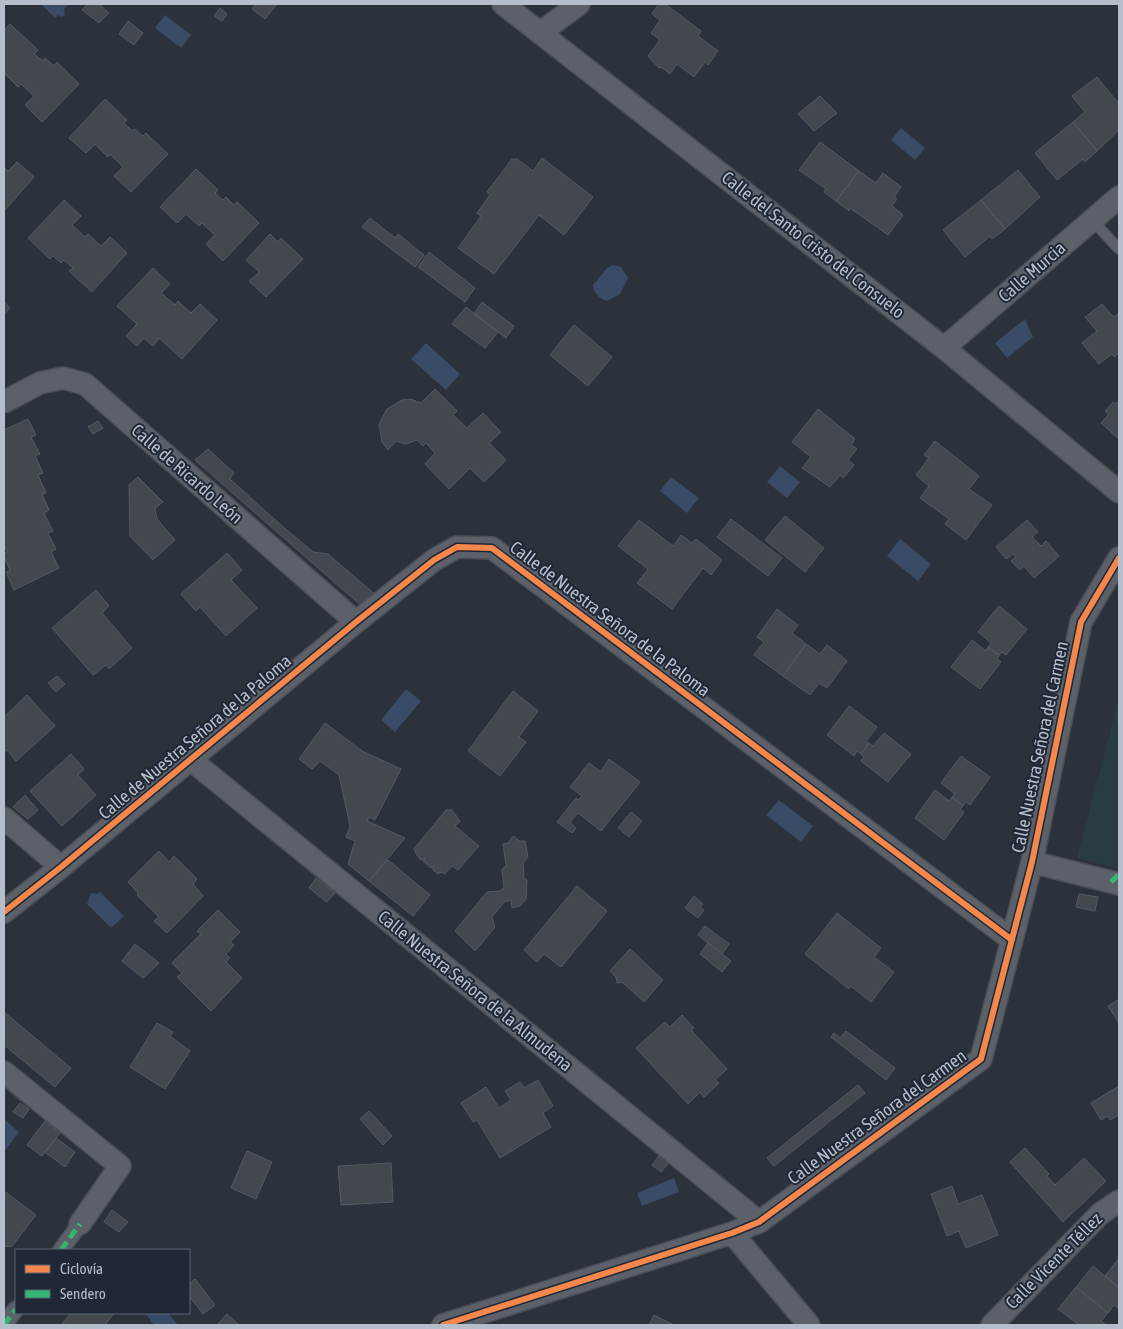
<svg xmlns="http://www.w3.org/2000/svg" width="1123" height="1329" font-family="'Asap Condensed',sans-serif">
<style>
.green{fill:#293d41}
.water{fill:#3a4b66}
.building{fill:#43484f;stroke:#545a63}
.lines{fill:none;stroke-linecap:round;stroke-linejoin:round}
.service-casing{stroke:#4a4e55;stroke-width:12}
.pedestrian-casing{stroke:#4a4e55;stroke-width:18}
.minor-casing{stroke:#4a4e55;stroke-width:24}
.service{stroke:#5c6169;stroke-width:10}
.pedestrian{stroke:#5c6169;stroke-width:15}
.minor{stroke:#5c6169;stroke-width:21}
.quiet{stroke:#33b770;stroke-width:5;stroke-dasharray:10 5;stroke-linecap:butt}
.cycleway-casing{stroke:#1f2836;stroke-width:9}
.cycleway{stroke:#f5874c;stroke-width:6}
.labels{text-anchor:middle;stroke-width:4;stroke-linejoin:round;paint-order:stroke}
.street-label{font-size:18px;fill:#b7becb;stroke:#1f2836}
</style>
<rect width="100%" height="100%" fill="#2c323b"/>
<!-- green -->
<path class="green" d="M1119,699V869L1077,858Z"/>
<!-- water -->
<path class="water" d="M41,4H65L67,6L64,9L65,15L62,17L58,15L55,18Z
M165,15L191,35L181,48L155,28Z
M901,128L925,148L915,160L891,140Z
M613,265L621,267L628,278L620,294L607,301C600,299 593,293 593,285L607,268Z
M1025,319L1033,337L1007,358L995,343Z
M426,343L460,374L446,390L411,359Z
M780,466L800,482L787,498L767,482Z
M671,477L699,498L687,513L660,491Z
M900,539L931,564L918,581L887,556Z
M406,689L421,701L395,732L381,720Z
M779,800L813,826L801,842L766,815Z
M100,892L124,916L111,928L87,904L91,893L97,894Z
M5,1120L19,1132L4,1152V1122Z
M674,1178L679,1192L642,1206L637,1193Z
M145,1313H168L178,1325H154Z"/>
<!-- building -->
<path class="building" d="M88,4H99L109,13L99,23L82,10Z
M256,4H277L265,19L252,9Z
M659,4H665L701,31L698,36L718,51L708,65L705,62L694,77L677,64L670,74L661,67L659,68L648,56L660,40L651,33L660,20L652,14Z
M220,8L227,14L222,21L214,16Z
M128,21L143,33L134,45L119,34Z
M10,24L38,50L34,54L43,61L45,58L54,66L57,62L79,84L42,122L25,105L34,96L21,84L18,87L5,74L4,76V30Z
M1097,77L1119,104V130L1097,151L1073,122L1085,112L1072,96Z
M820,96L837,113L814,131L798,114Z
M105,99L127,120L124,123L132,131L135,129L143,136L146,133L168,154L131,192L114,176L123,167L110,154L108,157L95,144L86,153L69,138Z
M1073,122L1097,151L1085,162L1083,159L1057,180L1035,153Z
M820,142L859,171L836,201L824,192L826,189L799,170Z
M542,158L593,197L564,235L539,215L494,274L458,248L481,216L477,213L490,195L487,192L512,159H517L533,171Z
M17,162L34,177L4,211V167L8,171Z
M196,169L218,190L215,193L223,200L226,197L234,205L237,202L259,223L223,261L206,244L215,235L202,223L199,226L186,214L177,223L160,207Z
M1018,170L1040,197L1005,229L981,200Z
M859,171L876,183L883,173L901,187L894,197L897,199L892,206L903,215L888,235L850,208L849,211L836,201Z
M64,200L81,216L72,225L85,237L88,234L101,246L110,237L127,253L92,292L69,271L73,268L64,260L61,263L53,256L50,259L28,238Z
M981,200L1005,229L992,239L990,236L965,257L943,230Z
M370,218L395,238L398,234L424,255L415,267L362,227Z
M270,234L278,242L281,238L303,259L266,297L249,281L259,272L246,260Z
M429,252L475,288L465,302L418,267Z
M153,268L170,284L161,293L175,305L178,301L191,313L200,304L217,320L182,359L159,338L153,346L144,338L137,346L126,336L137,324L117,306Z
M4,302L10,308L4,314Z
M482,302L514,326L506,338L474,314Z
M1102,304L1114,317L1119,313V353L1114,357L1112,354L1099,364L1082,343L1097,331L1085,317Z
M466,307L498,332L485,348L452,324Z
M574,325L612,357L588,386L550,355Z
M435,389L457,411L453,415L467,428L483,413L501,432L489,443L506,460L484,482L470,468L449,489L425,464L435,453L426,443L423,446L417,440L406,444L396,441L388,450L382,442L379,424L387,409L402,400L410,399L421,403Z
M1119,400V439L1101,423L1109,414L1105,411L1113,402L1116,404Z
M818,409L855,439L851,445L857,449L848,460L854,465L843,478L840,475L830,487L802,468L811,457L792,442Z
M28,419L36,435L31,437L40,454L35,456L43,473L38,475L46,493L42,494L49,510L44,513L53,531L48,533L56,549L51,552L59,568L14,590L6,572L10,570L4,557V553L7,552L4,544V430Z
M98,421L103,428L93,434L88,427Z
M935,441L979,476L969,489L992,505L966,540L945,524L949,519L920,498L929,486L916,475L929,458L924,455Z
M208,449L234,473L230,479L274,519L269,525L195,460Z
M138,477L163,502L155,508L157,519L175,540L153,560L130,536L129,485Z
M785,516L824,548L805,572L765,540Z
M274,519L313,552L328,554L378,597L364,608L269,525Z
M731,519L782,558L768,576L717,537Z
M639,520L673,546L681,535L692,543L696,539L722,560L711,575L703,568L672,609L637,583L648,569L618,546Z
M1027,520L1038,532L1032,537L1041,546L1046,541L1059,556L1034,578L1024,566L1020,570L1011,561L1016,557L1013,554L1006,559L996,547Z
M227,553L242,570L231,580L257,608L226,636L200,607L196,611L181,594Z
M96,590L109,606L102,613L132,648L109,669L106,665L93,675L52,628Z
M999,606L1027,629L1006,655L1002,652L999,655L988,647L991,643L978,632Z
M777,609L798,625L792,633L806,644L783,676L754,655L764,642L757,637Z
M972,640L986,651L988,647L999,655L997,659L1001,662L980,689L951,667Z
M806,644L820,654L827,645L847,661L827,688L819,683L810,695L783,676Z
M57,676L65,684L56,692L48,683Z
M513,691L538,711L519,737L526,742L500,776L468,751Z
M27,695L55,726L16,761L7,750L4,753V717Z
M849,706L877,727L866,741L869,743L861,754L857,751L854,756L827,735Z
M325,723L362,751L401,769L375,820L369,817L367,821L405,838L369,881L348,864L355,841L346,837L350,826L339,775L320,761L312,769L299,759Z
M884,733L911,754L888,782L861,761L864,757L861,754L869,743L873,746Z
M71,754L84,769L78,775L96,795L62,826L30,791Z
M961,756L990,777L970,805L966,802L963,806L952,797L955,794L941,783Z
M609,759L640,782L601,831L578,813L570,822L576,828L572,833L557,822L576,798L578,800L582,796L570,787L589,763L601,772Z
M935,790L949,801L952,797L963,806L960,809L964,812L944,840L915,818Z
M25,795L38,810L28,819L13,807Z
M446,810H452L460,821L455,826L479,846L458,870L452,866L445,874L441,872L438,874L433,870V866L431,868L423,861L425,858L421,860L417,855L414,849Z
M631,812L642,821L629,837L618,828Z
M513,836L520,841H525L528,857L523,863L524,878L527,880L526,899L520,906L512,908L511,900L504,902L492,917L495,927L475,951L455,931L487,892L500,891L504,887L502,870L506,865L503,844L508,843Z
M159,851L169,862L174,856L197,879L193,884L203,896L167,933L154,921L159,917L137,895L138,893L128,882Z
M388,860L430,895L413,916L369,881Z
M316,878L335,893L327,902L309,888Z
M577,886L607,911L561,967L544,954L537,962L524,950Z
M1079,894L1098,897L1095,911L1076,907Z
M694,896L703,904L700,907L704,910L698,918L685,908Z
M218,910L240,932L230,942L234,945L226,954L230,958L226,962L242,978L211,1011L177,977L182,973L172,963L201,934L197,931Z
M837,913L881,948L874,957L894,972L871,1002L851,986L849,989L805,954Z
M705,926L729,944L722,954L698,935Z
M708,943L731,961L722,972L700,954Z
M135,944L159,963L143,978L122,961Z
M630,949L663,980L644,1002L622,982L617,983L616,977L610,971Z
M1119,999V1023L1108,1006Z
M4,1012L71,1068L55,1087L4,1045Z
M682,1015L694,1028L691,1030L727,1069L715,1080L719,1083L704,1097L700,1092L688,1104L636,1048L665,1022L670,1027Z
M157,1023L173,1032L170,1036L190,1051L165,1089L130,1067Z
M846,1031L895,1068L886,1080L831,1037L834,1033L840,1038Z
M538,1080L553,1106L543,1113L551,1127L500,1158L477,1120L473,1122L461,1103L486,1087L499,1108L511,1100L505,1091L520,1082L524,1088Z
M858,1085L865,1093L774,1166L767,1158Z
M1119,1086V1115L1110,1120L1108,1116L1101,1120L1091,1103Z
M20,1103L29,1109L23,1118L13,1112Z
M369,1111L392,1136L383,1145L360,1119Z
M45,1121L60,1133L42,1156L27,1145Z
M56,1138L75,1152L65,1167L45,1152Z
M1025,1148L1049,1174L1047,1176L1055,1185L1084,1158L1106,1181L1063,1222L1010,1162Z
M247,1151L272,1162L256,1199L231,1188Z
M662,1152L671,1160L661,1172L652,1165Z
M391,1163L393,1202L341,1205L338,1166Z
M952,1186L958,1204L982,1195L998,1235L966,1248L959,1231L947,1236L931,1194Z
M4,1191L36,1215L12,1246L4,1247Z
M112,1210L128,1222L119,1232L104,1222Z
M1119,1258V1288L1105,1276Z
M1093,1266L1119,1288V1309L1114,1305L1108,1313L1076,1287Z
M195,1279L215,1305L203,1314L189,1296V1284Z
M1076,1287L1108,1313L1101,1321L1106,1325H1079L1058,1309Z
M71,1313H114L105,1325H61Z
M227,1314L239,1325H217Z
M654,1315L674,1325H649Z"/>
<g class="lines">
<!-- service casing -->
<g class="service-casing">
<path id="service" d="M1092,220L1119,249"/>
</g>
<!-- pedestrian casing -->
<g class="pedestrian-casing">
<path id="pedestrian" d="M61,1250L80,1224
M4,1325L16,1309"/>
</g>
<!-- minor casing -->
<g class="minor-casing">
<path id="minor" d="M503,4L944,348L1119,492
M540,33L579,4
M944,348L1119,197
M4,402L40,383L63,378L85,384L356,622
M191,760L759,1222
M4,818L61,867
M1032,862L1119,884
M4,912L61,867L356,622L434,560L457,547L492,548L1012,940
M4,1072L120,1166L80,1224
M732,1233L809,1325
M443,1325L732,1233L759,1222L981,1059L1032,862L1081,622L1119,558
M992,1325L1100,1214L1119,1201"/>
</g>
<!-- service -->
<use href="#service" class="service"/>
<!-- pedestrian -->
<use href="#pedestrian" class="pedestrian"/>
<!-- minor -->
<use href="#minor" class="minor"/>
<!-- quiet -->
<path class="quiet" d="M1111,882L1119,874
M61,1250L80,1224
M4,1325L16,1309"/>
<!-- cycleway casing -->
<g class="cycleway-casing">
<path id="cycleway" d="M4,912L61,867L356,622L434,560L457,547L492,548L1012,940
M443,1325L732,1233L759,1222L981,1059L1032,862L1081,622L1119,558"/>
</g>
<!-- cycleway -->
<use href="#cycleway" class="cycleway"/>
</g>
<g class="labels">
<!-- street labels -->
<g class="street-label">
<text transform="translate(813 245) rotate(38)" y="6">Calle del Santo Cristo del Consuelo</text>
<text transform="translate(1032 272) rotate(-41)" y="6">Calle Murcia</text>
<text transform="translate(187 474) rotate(41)" y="6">Calle de Ricardo León</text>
<text transform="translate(610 619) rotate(37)" y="6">Calle de Nuestra Señora de la Paloma</text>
<text transform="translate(195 737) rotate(-40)" y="6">Calle de Nuestra Señora de la Paloma</text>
<text transform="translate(1040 747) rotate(-78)" y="6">Calle Nuestra Señora del Carmen</text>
<text transform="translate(475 991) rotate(39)" y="6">Calle Nuestra Señora de la Almudena</text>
<text transform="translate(877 1117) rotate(-36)" y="6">Calle Nuestra Señora del Carmen</text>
<text transform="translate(1054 1261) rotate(-45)" y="6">Calle Vicente Téllez</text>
</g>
</g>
<!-- border -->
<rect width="1123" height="1329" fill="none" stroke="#b7becb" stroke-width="10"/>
<!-- legend -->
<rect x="15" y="1249" width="175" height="65" fill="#1f2836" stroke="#5c6472"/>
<rect x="25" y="1265" width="25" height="8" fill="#f5874c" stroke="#5c6472"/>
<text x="60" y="1274" font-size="15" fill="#b7becb">Ciclovía</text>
<rect x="25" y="1290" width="25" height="8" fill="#33b770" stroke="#5c6472"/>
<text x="60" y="1299" font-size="15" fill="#b7becb">Sendero</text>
</svg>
